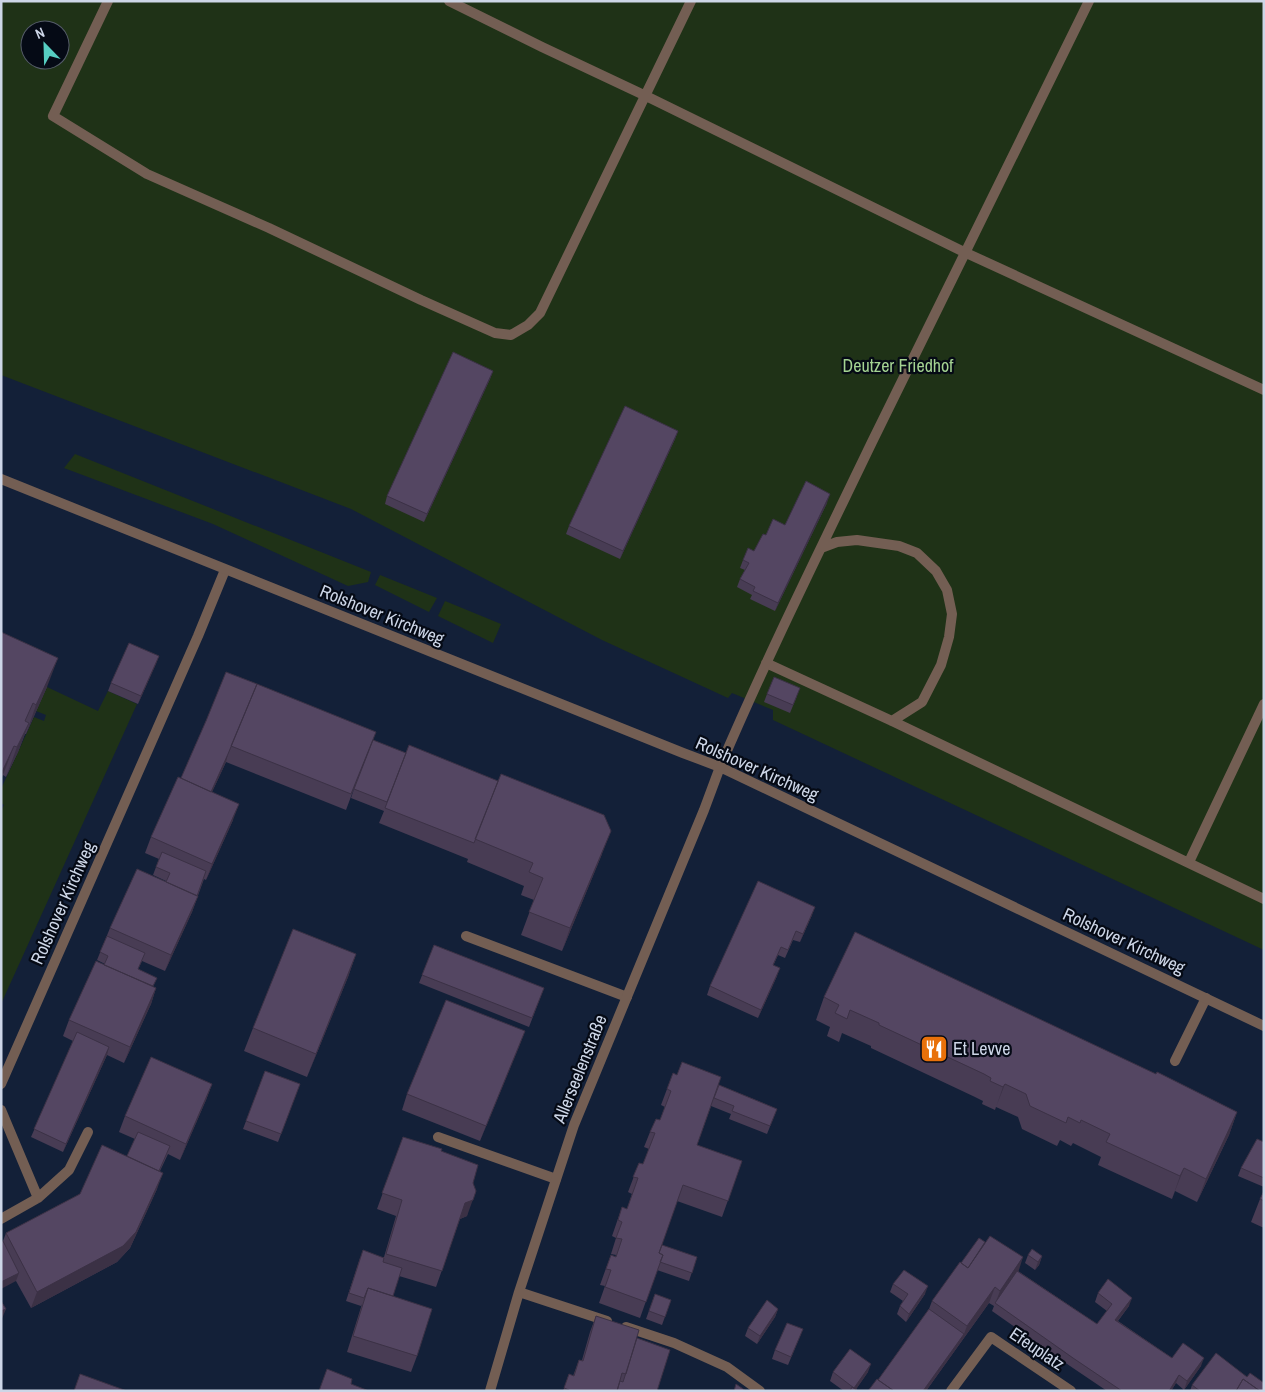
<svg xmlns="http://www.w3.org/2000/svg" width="1265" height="1392" font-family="'Archivo Narrow',sans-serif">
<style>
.green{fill:#1f3217;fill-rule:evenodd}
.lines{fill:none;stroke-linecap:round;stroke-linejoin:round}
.lane{stroke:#735e53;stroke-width:10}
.street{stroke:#735e53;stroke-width:10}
.wall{fill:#483c54}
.shaded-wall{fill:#3b3145}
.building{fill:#544662;stroke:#3b3145}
.labels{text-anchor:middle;stroke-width:4.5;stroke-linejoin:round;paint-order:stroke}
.park-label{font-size:18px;fill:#a4d392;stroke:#050a15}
.street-label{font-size:18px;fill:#cdd6e7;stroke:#050a15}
.poi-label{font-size:18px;fill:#cdd6e7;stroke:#050a15;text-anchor:start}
</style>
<rect width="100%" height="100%" fill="#132038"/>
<!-- green -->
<path class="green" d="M1,1H1264V950L773,720V710L732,693L728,698L602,640L351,509L1,375ZM30,30H60V60H30Z
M75,454L371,572L368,582L348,586L213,524L64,468Z
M380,575L437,598L429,612L375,585Z
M445,601L501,624L493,643L438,616Z
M47,687L98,711L108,691L137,704L1,1004V811L4,805L1,803V789L34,717L44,721L46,715L36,711Z"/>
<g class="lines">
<!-- lane -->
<path class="lane" d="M108,1L53,116L147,174L269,228L421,300L495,333L511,335L528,325L540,313L691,1
M449,1L542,47L646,96L964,252L1264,390
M821,548L837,542L857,540L899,546L917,553L936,571L947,590L952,614L949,637L941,665L922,702L892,721
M766,663L892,721L1264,899
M720,767C767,657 820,550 872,442C943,295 1016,148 1089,1
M1189,862L1264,704
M466,936L627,997
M1175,1061L1206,998
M1,1084L198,636L225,570
M1,1110L38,1198L1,1219
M438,1137L556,1179
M38,1198L69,1170L88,1132"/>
<!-- street -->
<path class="street" d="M1,479L683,753L720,767L1264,1026
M519,1292L607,1321
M626,1327L674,1343L727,1367L760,1391
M490,1391L519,1292L574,1125L704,810L720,767
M951,1391L991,1337L1071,1391"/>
</g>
<!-- wall -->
<path class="wall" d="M493,371L490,379L424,522L385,504L387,496Z
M678,431L675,439L620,559L566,534L569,526Z
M827,503L775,611L750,599L752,595L737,587L740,579L745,570L740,568L743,560L754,551L766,535Z
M1,632L47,687L26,734H25L18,752L6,777L3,775Z
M159,656L138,704L108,691L111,683Z
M767,694L797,696L790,713L764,702Z
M206,721L373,740L602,854L562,951L521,935L534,900L521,895L524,886L467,862L468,859L379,823L384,811L351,798L356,783L346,810L226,762L212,792L233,820L206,880L204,879L192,912L165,971L142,961L138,969L153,987L156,988L151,1004L124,1063L107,1055L63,1152L31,1137L73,1041L63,1036L69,1020L104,965L105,964L97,960L110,928L166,882V881L153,875L159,859L145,853L151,837L181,778Z
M812,915L800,942L793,940L785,958L778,955L773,966L777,976L758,1018L707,995L710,986Z
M434,945L544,988L529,1027L419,983Z
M356,954L348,977L307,1077L244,1051L253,1028Z
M824,997L1237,1112L1229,1135L1197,1202L1175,1191L1172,1199L1098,1165L1101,1157L1073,1143L1071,1146L1060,1140L1057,1146L1022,1129L1018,1117L996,1107L995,1110L982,1104L983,1101L975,1097L871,1048V1046L842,1033L839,1042L827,1036L830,1027L816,1020Z
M525,1031L480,1141L402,1110L407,1094Z
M265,1071L300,1084L278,1142L243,1129Z
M212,1084L206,1100L180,1160L168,1154L160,1171L157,1189L130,1248L117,1262L31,1308L16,1281L3,1241L6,1233L80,1194L127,1156L135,1139L119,1132L125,1116Z
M719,1085L777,1109L767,1134L729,1119L731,1114L711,1106L697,1145L742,1161L722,1217L677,1201L659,1252L697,1257L689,1281L657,1270L640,1318L599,1303L605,1286L600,1285L605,1271L611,1255L615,1257L616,1255L611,1254L616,1238L612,1236L622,1207L627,1209L632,1194L628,1192L639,1163L643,1164L649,1149L644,1147L650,1132L660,1120L665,1107L661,1105L667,1089Z
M403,1137L441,1151L473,1183L467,1216L460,1219L436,1287L399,1276L393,1296L417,1356L411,1372L347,1352L362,1304L361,1306L346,1301L360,1258L384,1257L396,1216L377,1209Z
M1264,1142V1187L1238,1176L1241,1168Z
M1264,1191V1228L1251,1222L1260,1199Z
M1028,1255L1042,1256L1039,1265L1035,1270L1025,1263Z
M961,1263L1018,1271L1097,1324L1107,1311L1095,1302L1098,1293L1129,1306L1118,1321L1172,1358L1201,1366L1184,1390L1176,1383L1171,1391H1107L1070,1366L992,1311L994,1306L989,1303L926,1391L878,1380L929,1309L932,1301Z
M893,1284L925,1294L906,1322L897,1314L900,1306L903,1301L890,1292Z
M655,1294L671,1300L662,1325L646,1319Z
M778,1309L775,1317L757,1344L745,1336L748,1328Z
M596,1316L637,1338L657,1391H563L569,1374L573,1376L579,1360H582L590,1332Z
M803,1329L788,1365L772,1359L775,1350Z
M833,1372H868L856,1389L858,1391H844L830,1381Z
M1247,1377L1264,1391H1190L1192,1385Z"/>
<!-- shaded-wall -->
<path class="shaded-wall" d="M493,371L490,379L424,522L427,514Z
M678,431L675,439L620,559L623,551Z
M830,494L827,503L775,611L778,603Z
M159,656L156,664L138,704L141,696Z
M58,658L47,687L26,734L36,705Z
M29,723L18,752L6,777L17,747Z
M14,746L3,775L1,780V774Z
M228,754L226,762L205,807L208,799Z
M239,804L233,820L206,880L212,864Z
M611,831L602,854L562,951L570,928Z
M198,896L192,912L165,971L171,955Z
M815,907L812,915L800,942L803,934Z
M356,954L348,977L307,1077L316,1054Z
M780,968L777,976L758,1018L761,1010Z
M156,988L151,1004L124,1063L130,1047Z
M525,1031L519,1047L480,1141L486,1126Z
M109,1047L107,1055L63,1152L66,1144Z
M212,1084L206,1100L180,1160L186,1144Z
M1005,1084L996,1107L995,1110L1003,1087Z
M1237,1112L1229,1135L1197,1202L1206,1179Z
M1184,1168L1175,1191L1172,1199L1180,1176Z
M163,1173L157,1189L130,1248L117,1262L31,1308L37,1292Z
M476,1191L467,1216L460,1219L465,1203Z
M1042,1256L1039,1265L1035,1270L1038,1262Z
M1023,1257L1018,1273L995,1304L1000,1291Z
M19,1273L16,1281L1,1289V1282Z
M928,1286L925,1294L906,1322L909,1314Z
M995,1287L989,1303L961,1342L967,1326Z
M1132,1298L1129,1306L1112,1328L1115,1320Z
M6,1309L1,1321V1311Z
M778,1309L775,1317L757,1344L760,1336Z
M964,1334L961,1342L926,1391H923Z
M1204,1358L1201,1366L1184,1390L1187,1381Z
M871,1364L868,1372L855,1391L854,1388Z
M1179,1375L1176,1383L1171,1391H1169Z"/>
<!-- building -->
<path class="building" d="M453,352L493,371L427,514L387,496Z
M625,406L678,431L623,551L569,526Z
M806,481L830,494L778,603L753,591L755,587L740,579L749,563L743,560L748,548L754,551L763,534L766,535L773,519L785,525Z
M1,632L58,658L36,705L33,703L25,721L29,723L17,747L14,746L1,774Z
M129,643L159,656L141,696L111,683Z
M226,672L257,684L228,754L211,792L181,778L206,721Z
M774,677L800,688L793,705L767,694Z
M257,684L376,732L351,794L231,746Z
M373,740L406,753L387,802L354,789Z
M409,745L498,781L474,843L385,808Z
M501,774L604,815L611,831L570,928L529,912L543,878L529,872L533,863L475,839Z
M178,777L239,804L212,864L151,837Z
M162,852L206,871L197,896L166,882L170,873L156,867Z
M137,869L198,896L171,955L110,928Z
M758,881L815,907L803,934L796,931L788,950L781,947L773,965L780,968L761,1010L710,986Z
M293,929L356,954L316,1054L253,1028Z
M855,932L1156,1074L1157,1072L1237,1112L1206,1179L1184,1168L1180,1176L1106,1142L1110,1134L1081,1120L1080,1123L1068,1117L1066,1123L1030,1106L1026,1094L1005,1084L1003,1087L990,1081L991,1078L984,1074L879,1025V1023L850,1010L847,1019L835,1013L839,1005L824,997Z
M107,936L145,953L138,969L157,978L153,986L104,965L108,956L100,952Z
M434,945L544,988L532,1018L422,975Z
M96,961L156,988L130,1047L69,1020Z
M446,1000L525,1031L486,1126L407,1094Z
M77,1032L109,1047L66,1144L34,1129Z
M151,1057L212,1084L186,1144L125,1116Z
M682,1062L721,1077L697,1145L742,1161L728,1201L683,1185L659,1253L663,1255L646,1302L605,1287L611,1270L606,1269L611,1255L616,1257L622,1239L616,1238L622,1222L618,1220L622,1207L627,1209L638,1178L633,1177L639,1163L643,1164L655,1133L650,1132L656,1119L660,1120L671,1091L667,1089L673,1073L677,1075Z
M265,1071L300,1084L281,1134L246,1121Z
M719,1085L777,1109L770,1126L732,1111L734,1106L714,1098Z
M138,1132L170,1146L159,1171L127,1156Z
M403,1137L442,1149L441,1151L478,1165L473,1183L476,1191L473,1200L465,1203L442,1271L386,1254L402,1200L382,1193Z
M1257,1139L1264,1142V1178L1241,1168Z
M102,1145L163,1173L136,1232L123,1246L37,1292L6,1233L80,1194Z
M1264,1191V1201L1260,1199Z
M990,1236L1023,1257L1000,1291L995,1287L967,1326L932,1301L960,1262L968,1268Z
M979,1238L985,1242L968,1268L961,1263Z
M3,1241L19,1273L1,1282V1242Z
M662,1245L697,1257L692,1273L660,1262L663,1255L659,1253Z
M1032,1249L1042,1256L1038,1262L1028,1255Z
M363,1250L384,1258L383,1262L402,1268L393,1296L368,1288L364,1298L349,1293Z
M904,1270L928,1286L909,1314L900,1306L908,1294L893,1284Z
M1017,1271L1097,1324L1112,1304L1098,1293L1108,1279L1132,1298L1115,1320L1172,1358L1183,1343L1204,1358L1187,1381L1179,1375L1169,1391H1122L1073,1358L995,1303Z
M368,1288L432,1309L417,1356L353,1336Z
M655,1294L671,1300L665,1317L649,1311Z
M767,1300L778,1309L760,1336L748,1328Z
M1,1301L6,1309L1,1311Z
M929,1309L964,1334L923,1391H894L878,1380Z
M596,1316L639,1330L626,1374L622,1373L617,1391H569V1390L564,1388L569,1374L574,1376L579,1360L583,1361Z
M787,1323L803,1329L791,1357L775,1350Z
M637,1338L670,1350L657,1391H617L620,1381L623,1382Z
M850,1349L871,1364L854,1388L833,1372Z
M1216,1353L1247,1377L1250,1373L1264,1383V1391H1260L1243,1379L1236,1391H1200L1192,1385Z
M327,1369L352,1379L351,1384L369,1391H319Z
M80,1374L127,1391H74Z
M877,1379L894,1391H868Z
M1243,1379L1260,1391H1236Z
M736,1384L746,1391H734Z
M852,1387L858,1391H850Z"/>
<!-- icons -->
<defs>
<g id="restaurant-square" transform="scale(1.4375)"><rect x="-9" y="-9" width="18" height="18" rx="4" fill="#e8710a" stroke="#050a15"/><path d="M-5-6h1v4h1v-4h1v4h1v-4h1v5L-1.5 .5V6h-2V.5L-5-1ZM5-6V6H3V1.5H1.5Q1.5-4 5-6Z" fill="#fff"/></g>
</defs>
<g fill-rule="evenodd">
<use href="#restaurant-square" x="934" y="1049"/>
</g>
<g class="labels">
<!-- park labels -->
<g class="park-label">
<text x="898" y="372">Deutzer Friedhof</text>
</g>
<!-- street labels -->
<g class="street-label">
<text transform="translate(382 615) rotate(22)" y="6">Rolshover Kirchweg</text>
<text transform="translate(757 769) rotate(24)" y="6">Rolshover Kirchweg</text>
<text transform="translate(63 903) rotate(-66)" y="6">Rolshover Kirchweg</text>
<text transform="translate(1124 941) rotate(25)" y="6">Rolshover Kirchweg</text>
<text transform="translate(580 1069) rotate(-68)" y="6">Allerseelenstraße</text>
<text transform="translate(1037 1349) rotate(34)" y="6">Efeuplatz</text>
</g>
<!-- poi labels -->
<g class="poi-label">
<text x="953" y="1055">Et Levve</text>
</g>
</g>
<!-- border -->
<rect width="1265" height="1392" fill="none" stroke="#cdd6e7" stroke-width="5"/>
<!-- north arrow -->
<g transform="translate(45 45) rotate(337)"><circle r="24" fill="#050a15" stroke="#555c69"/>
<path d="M0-4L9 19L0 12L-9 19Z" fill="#56cec2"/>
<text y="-8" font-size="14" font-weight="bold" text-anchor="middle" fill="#cdd6e7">N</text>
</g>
</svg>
